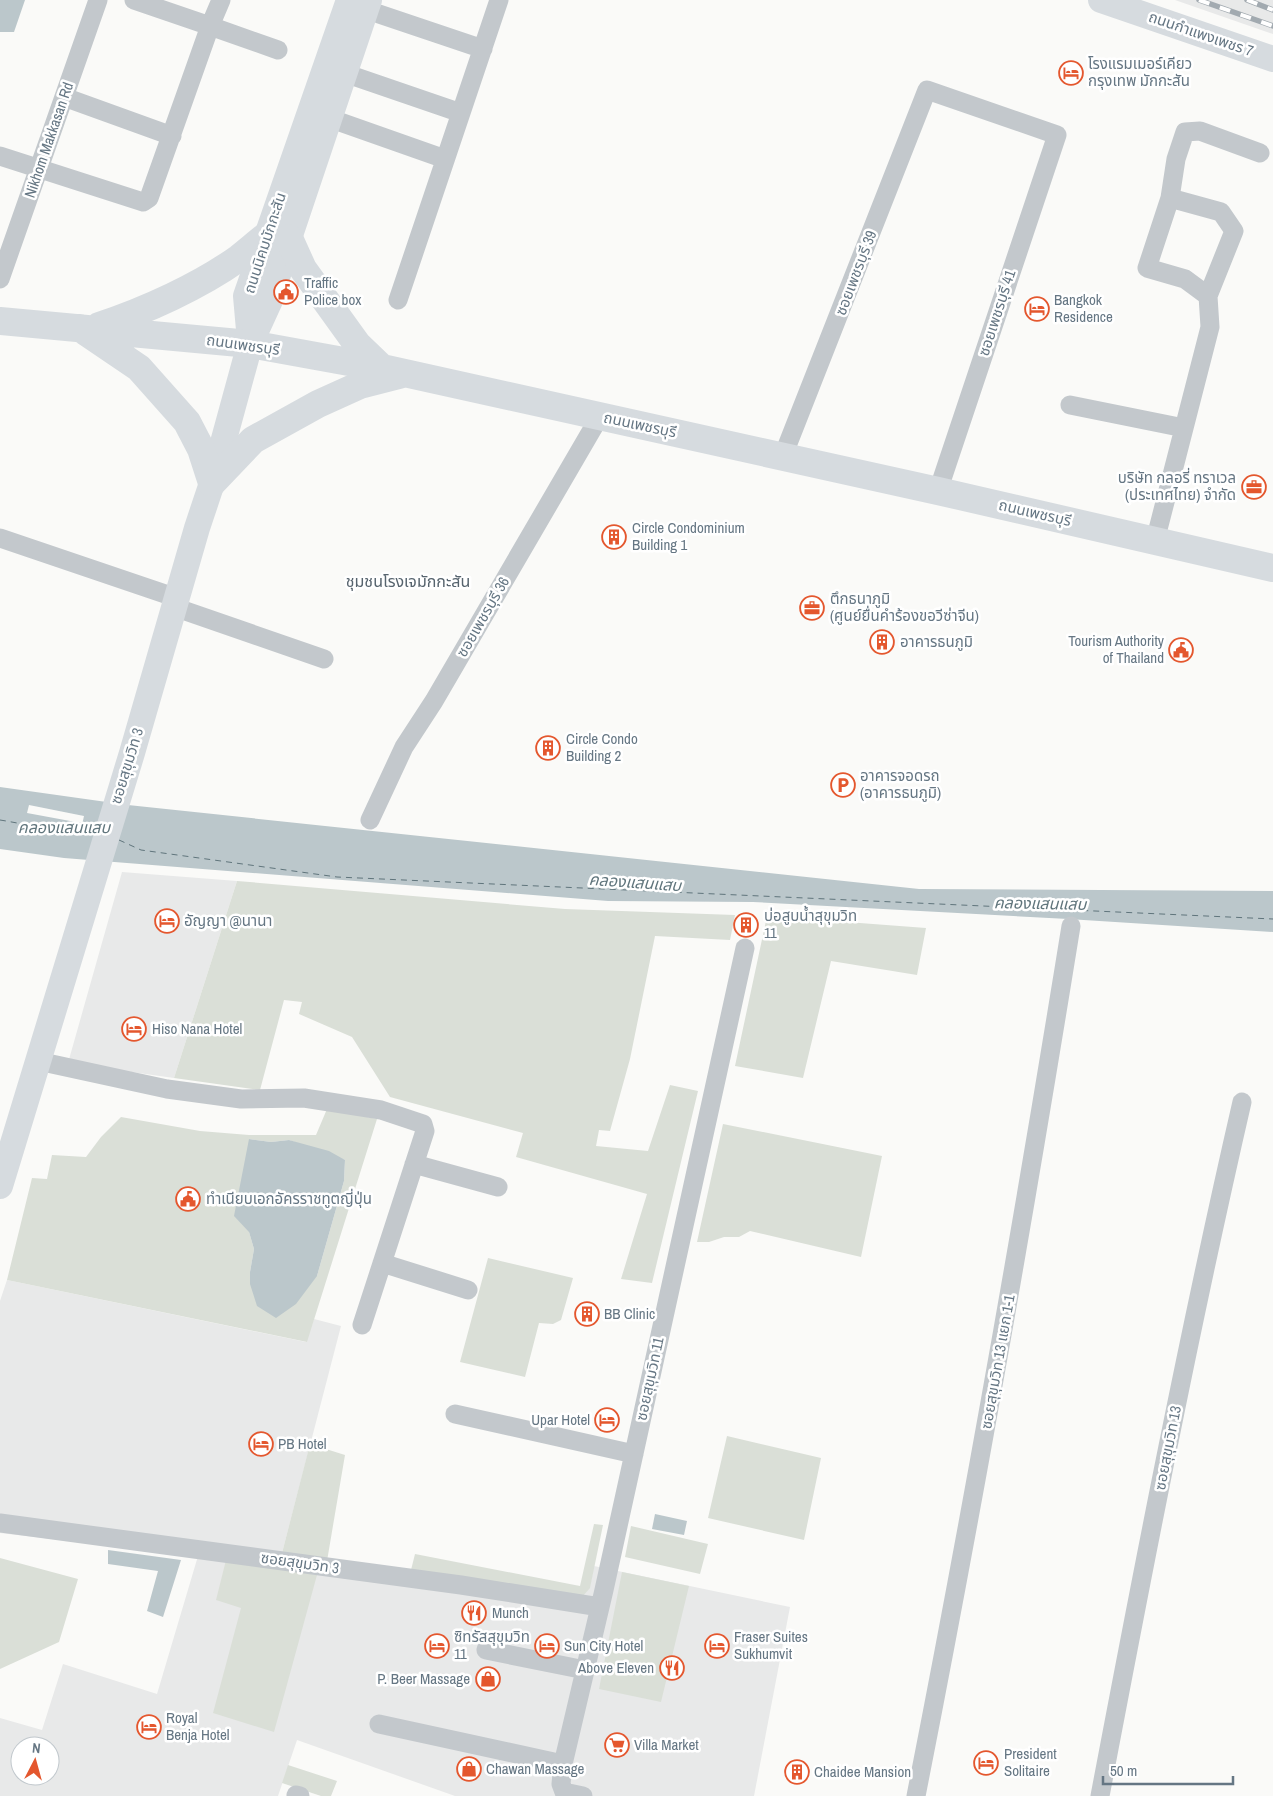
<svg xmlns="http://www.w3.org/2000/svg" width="1273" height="1796" font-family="'Archivo Narrow','Noto Sans Thai',sans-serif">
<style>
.built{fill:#e8e9e9;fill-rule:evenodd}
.green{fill:#dadfd7;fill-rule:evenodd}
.water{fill:#bbc7cb}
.pier{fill:#fafaf8}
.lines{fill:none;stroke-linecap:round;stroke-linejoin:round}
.ferry{stroke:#60757c;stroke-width:1;stroke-dasharray:6 5;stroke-linecap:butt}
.street{stroke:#c3c8cc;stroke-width:19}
.secondary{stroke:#d6dbdf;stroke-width:26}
.primary{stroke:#d6dbdf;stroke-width:28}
.rail-casing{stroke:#a2aab0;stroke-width:5.5}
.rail{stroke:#fff;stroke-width:4;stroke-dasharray:11;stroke-linecap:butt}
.labels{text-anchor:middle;stroke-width:5;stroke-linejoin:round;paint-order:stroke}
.street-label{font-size:15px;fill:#657683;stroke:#fff}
.poi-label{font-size:15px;fill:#657683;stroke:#fff;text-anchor:start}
.neighbourhood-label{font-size:16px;fill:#57646e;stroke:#fff}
.water-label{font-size:16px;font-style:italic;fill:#60757c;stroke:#fff}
</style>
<rect width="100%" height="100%" fill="#fafaf8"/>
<!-- built -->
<path class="built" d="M1175,0H1273V34Z
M122,872L237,881L174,1078L68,1063Z
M7,1280L306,1342L314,1319L341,1326L282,1553L583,1596L590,1586L594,1566L790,1607L754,1796H455L297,1740L278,1796H0V1718L42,1730L63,1664L157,1694L198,1556L0,1533V1301ZM20,1746H50V1776H20Z"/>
<!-- green -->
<path class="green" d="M237,881L565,909L735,915L730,940L655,936L630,1059L610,1131L599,1130L596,1146L648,1151L670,1085L698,1091L652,1283L621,1279L647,1194L516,1157L523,1133L390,1097L352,1037L299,1014L302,1002L284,1000L260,1090L174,1078Z
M767,916L926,928L917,975L831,961L803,1078L735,1066Z
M327,1109L377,1119L307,1342L7,1280L32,1178L47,1179L52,1155L86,1157L101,1137L121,1117L200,1131L249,1135H316ZM249,1139L271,1142L289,1140L345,1160L344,1181L317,1276L250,1272L254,1249L249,1232Z
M723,1124L882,1156L861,1257L750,1231L739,1237H724L709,1242H697Z
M488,1258L573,1278L561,1320L553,1324L539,1323L525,1377L460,1362Z
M727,1436L821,1458L804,1540L708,1518Z
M310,1444L345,1455L327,1561L282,1553Z
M594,1524L603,1525L590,1588L583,1596L410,1574L415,1554L580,1586Z
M631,1526L708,1544L700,1574L625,1557Z
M0,1558L78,1579L59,1642L0,1669Z
M226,1560L317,1575L274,1732L213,1713L241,1608L216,1600Z
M622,1572L689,1586L661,1702L599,1689Z
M288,1765L337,1781L331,1796H321L282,1783Z"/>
<!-- water -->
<path class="water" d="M0,0H25L14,32H0Z
M0,787L128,805L919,889L1273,891V932L1068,919L753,902L608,901L64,858L0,849Z
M249,1139L271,1142L289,1140L329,1151L345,1160L344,1181L317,1276L296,1304L276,1318L257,1306L250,1284V1272L254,1249L249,1232L234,1216Z
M655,1514L687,1521L684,1535L652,1529Z
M108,1550L181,1560L163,1617L147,1611L158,1571L108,1564Z"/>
<!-- pier -->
<path class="pier" d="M29,805L84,816L82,825L81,823L27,813Z"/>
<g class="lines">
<!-- ferry -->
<path class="ferry" d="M0,820C26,824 56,833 81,823L94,829
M119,840L141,850L337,877L1273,919"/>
<!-- street -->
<path class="street" d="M134,0L210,26L221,0
M379,14L483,49
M356,77L461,113
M64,97L172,136
M340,122L445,159
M0,156L143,202L149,198L210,26L278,50
M1170,198L1221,212L1234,231L1208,296
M0,279L98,0
M398,300L499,0
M1070,405L1184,428
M783,456L927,90L1057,135L938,491
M0,538L177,598
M1155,541L1210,327L1208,296L1185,279L1147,268L1170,198L1176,159L1185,132L1200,131L1260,153
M174,607L324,659
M370,820L404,747L434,701L600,416
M38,1061L167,1089L241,1099L304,1098L381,1110L423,1124L425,1131L362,1325
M414,1164L498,1187
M382,1263L468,1290
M455,1414L634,1454
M0,1523L461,1585L600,1607
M486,1650L585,1670
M379,1724L563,1764
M296,1795L300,1796
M583,1796L564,1792L561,1784L563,1764L604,1590L745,948
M916,1796C973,1507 1024,1217 1071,926
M1100,1796C1144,1564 1189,1332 1242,1102"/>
<!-- secondary -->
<path class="secondary" d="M1101,0L1273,59
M250,341L246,296L349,0
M0,1186L132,753L197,528L212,483L250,344L271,298L289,238L369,0"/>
<!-- primary -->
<path class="primary" d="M289,238L303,269L357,344L382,368
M0,321L250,344L382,368L938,491L1273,568
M99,326C145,311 200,286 239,258C248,251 257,243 266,236
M80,328L139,368L187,422L201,449L212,483L253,440L318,404L360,385L399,375"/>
<!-- rail casing -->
<g class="rail-casing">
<path id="rail" d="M1199,0L1273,26
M1247,0L1273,10"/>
</g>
<!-- rail -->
<use href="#rail" class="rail"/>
</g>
<!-- icons -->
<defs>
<g id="hotel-ring" transform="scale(1.25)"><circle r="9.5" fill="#fff" stroke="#e4572e" stroke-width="1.5"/><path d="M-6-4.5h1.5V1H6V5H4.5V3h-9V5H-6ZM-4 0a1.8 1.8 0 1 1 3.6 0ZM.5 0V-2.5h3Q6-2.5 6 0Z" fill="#e4572e"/></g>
<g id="civic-ring" transform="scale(1.25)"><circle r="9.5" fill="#fff" stroke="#e4572e" stroke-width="1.5"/><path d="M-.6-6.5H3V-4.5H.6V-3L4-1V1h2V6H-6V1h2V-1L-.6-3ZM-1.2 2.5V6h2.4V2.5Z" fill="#e4572e"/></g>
<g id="office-ring" transform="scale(1.25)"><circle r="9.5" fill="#fff" stroke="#e4572e" stroke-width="1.5"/><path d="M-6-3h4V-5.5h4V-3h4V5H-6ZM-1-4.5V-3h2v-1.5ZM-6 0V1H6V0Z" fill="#e4572e"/></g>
<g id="building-ring" transform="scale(1.25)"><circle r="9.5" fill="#fff" stroke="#e4572e" stroke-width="1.5"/><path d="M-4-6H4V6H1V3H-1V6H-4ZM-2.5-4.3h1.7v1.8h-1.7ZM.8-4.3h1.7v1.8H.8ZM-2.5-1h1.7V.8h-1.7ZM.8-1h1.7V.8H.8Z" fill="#e4572e"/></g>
<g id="parking-ring" transform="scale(1.25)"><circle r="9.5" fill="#fff" stroke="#e4572e" stroke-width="1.5"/><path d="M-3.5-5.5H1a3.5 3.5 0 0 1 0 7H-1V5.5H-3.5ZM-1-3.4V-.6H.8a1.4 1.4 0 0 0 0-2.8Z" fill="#e4572e"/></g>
<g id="restaurant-ring" transform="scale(1.25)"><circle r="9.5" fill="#fff" stroke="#e4572e" stroke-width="1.5"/><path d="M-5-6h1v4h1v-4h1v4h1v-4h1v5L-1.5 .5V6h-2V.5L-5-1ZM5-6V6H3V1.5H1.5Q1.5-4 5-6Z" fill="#e4572e"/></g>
<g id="shop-ring" transform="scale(1.25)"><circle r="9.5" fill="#fff" stroke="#e4572e" stroke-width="1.5"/><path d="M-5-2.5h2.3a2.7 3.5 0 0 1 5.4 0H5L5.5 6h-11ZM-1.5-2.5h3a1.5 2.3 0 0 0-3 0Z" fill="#e4572e"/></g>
<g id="supermarket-ring" transform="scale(1.25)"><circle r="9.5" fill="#fff" stroke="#e4572e" stroke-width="1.5"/><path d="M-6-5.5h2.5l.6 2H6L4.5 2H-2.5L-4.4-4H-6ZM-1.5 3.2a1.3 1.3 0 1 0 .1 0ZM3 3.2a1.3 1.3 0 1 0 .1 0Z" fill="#e4572e"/></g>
</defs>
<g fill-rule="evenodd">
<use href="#hotel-ring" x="1071" y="73"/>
<use href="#civic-ring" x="286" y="292"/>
<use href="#hotel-ring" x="1037" y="309"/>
<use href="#office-ring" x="1254" y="487"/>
<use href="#building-ring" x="614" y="537"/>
<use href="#office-ring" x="812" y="608"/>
<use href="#building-ring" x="882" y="642"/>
<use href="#civic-ring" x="1181" y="650"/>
<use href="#building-ring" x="548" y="748"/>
<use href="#parking-ring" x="843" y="785"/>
<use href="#hotel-ring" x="167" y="921"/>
<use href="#building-ring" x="746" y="925"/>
<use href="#hotel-ring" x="134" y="1029"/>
<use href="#civic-ring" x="188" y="1199"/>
<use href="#building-ring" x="587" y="1314"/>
<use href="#hotel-ring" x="607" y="1420"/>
<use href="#hotel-ring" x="261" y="1444"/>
<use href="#restaurant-ring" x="474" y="1613"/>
<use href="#hotel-ring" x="437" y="1646"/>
<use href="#hotel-ring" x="547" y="1646"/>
<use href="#hotel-ring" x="717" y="1646"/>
<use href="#restaurant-ring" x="672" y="1668"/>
<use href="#shop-ring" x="488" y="1679"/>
<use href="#hotel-ring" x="149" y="1727"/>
<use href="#supermarket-ring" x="617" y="1745"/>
<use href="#hotel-ring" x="986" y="1763"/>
<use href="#shop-ring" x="469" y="1769"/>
<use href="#building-ring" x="797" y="1772"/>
</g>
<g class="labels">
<!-- street labels -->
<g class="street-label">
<text transform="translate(1201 34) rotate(19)" y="5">ถนนกำแพงเพชร 7</text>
<text transform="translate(49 140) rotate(-71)" y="5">Nikhom Makkasan Rd</text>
<text transform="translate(265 243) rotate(-72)" y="5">ถนนนิคมมักกะสัน</text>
<text transform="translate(856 273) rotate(-69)" y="5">ซอยเพชรบุรี 39</text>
<text transform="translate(997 313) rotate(-72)" y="5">ซอยเพชรบุรี 41</text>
<text transform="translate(243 345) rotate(8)" y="5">ถนนเพชรบุรี</text>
<text transform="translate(640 425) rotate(12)" y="5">ถนนเพชรบุรี</text>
<text transform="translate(1035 513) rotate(13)" y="5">ถนนเพชรบุรี</text>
<text transform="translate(483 617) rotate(-60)" y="5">ซอยเพชรบุรี 36</text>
<text transform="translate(127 766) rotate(-73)" y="5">ซอยสุขุมวิท 3</text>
<text transform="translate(998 1362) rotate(-80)" y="5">ซอยสุขุมวิท 13 แยก 1-1</text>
<text transform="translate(650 1379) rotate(-78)" y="5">ซอยสุขุมวิท 11</text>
<text transform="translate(1168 1448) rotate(-79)" y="5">ซอยสุขุมวิท 13</text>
<text transform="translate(300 1563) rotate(8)" y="5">ซอยสุขุมวิท 3</text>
</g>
<!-- poi labels -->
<g class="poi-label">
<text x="1088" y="69">โรงแรมเมอร์เคียว<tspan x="1088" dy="17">กรุงเทพ มักกะสัน</tspan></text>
<text x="304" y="288">Traffic<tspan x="304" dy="17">Police box</tspan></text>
<text x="1054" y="305">Bangkok<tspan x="1054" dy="17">Residence</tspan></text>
<text x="1236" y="483" text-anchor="end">บริษัท กลอรี่ ทราเวล<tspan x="1236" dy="17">(ประเทศไทย) จำกัด</tspan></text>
<text x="632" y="533">Circle Condominium<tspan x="632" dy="17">Building 1</tspan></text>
<text x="830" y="604">ตึกธนาภูมิ<tspan x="830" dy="17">(ศูนย์ยื่นคำร้องขอวีซ่าจีน)</tspan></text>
<text x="1164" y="646" text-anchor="end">Tourism Authority<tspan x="1164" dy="17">of Thailand</tspan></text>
<text x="900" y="647">อาคารธนภูมิ</text>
<text x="566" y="744">Circle Condo<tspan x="566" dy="17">Building 2</tspan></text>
<text x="860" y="781">อาคารจอดรถ<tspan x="860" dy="17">(อาคารธนภูมิ)</tspan></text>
<text x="764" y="921">บ่อสูบน้ำสุขุมวิท<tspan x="764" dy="17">11</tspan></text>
<text x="184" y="926">อัญญา @นานา</text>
<text x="152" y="1034">Hiso Nana Hotel</text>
<text x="206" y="1204">ทำเนียบเอกอัครราชทูตญี่ปุ่น</text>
<text x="604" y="1319">BB Clinic</text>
<text x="590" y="1425" text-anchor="end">Upar Hotel</text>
<text x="278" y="1449">PB Hotel</text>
<text x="492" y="1618">Munch</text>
<text x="454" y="1642">ซิทรัสสุขุมวิท<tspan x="454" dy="17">11</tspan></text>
<text x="734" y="1642">Fraser Suites<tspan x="734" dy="17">Sukhumvit</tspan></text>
<text x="564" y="1651">Sun City Hotel</text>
<text x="654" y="1673" text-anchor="end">Above Eleven</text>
<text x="470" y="1684" text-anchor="end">P. Beer Massage</text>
<text x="166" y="1723">Royal<tspan x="166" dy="17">Benja Hotel</tspan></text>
<text x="634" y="1750">Villa Market</text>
<text x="1004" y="1759">President<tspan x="1004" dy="17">Solitaire</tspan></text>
<text x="486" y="1774">Chawan Massage</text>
<text x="814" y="1777">Chaidee Mansion</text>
</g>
<!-- neighbourhood labels -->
<g class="neighbourhood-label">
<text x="408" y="587">ชุมชนโรงเจมักกะสัน</text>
</g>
<!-- water labels -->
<g class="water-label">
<text x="64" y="833">คลองแสนแสบ</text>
<text transform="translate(635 882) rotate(4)" y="6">คลองแสนแสบ</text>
<text transform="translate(1040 903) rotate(1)" y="6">คลองแสนแสบ</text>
</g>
</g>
<!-- north arrow -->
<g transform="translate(35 1761) rotate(6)"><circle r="24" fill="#ffffff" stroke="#c1c8cd"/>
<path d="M0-4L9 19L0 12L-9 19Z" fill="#e4572e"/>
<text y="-8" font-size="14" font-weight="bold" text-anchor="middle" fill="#657683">N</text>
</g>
<!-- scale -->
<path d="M1103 1776v8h130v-8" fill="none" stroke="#657683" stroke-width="2.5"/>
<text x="1110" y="1776" font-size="15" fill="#657683" stroke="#ffffff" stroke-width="4" paint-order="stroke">50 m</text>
</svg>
